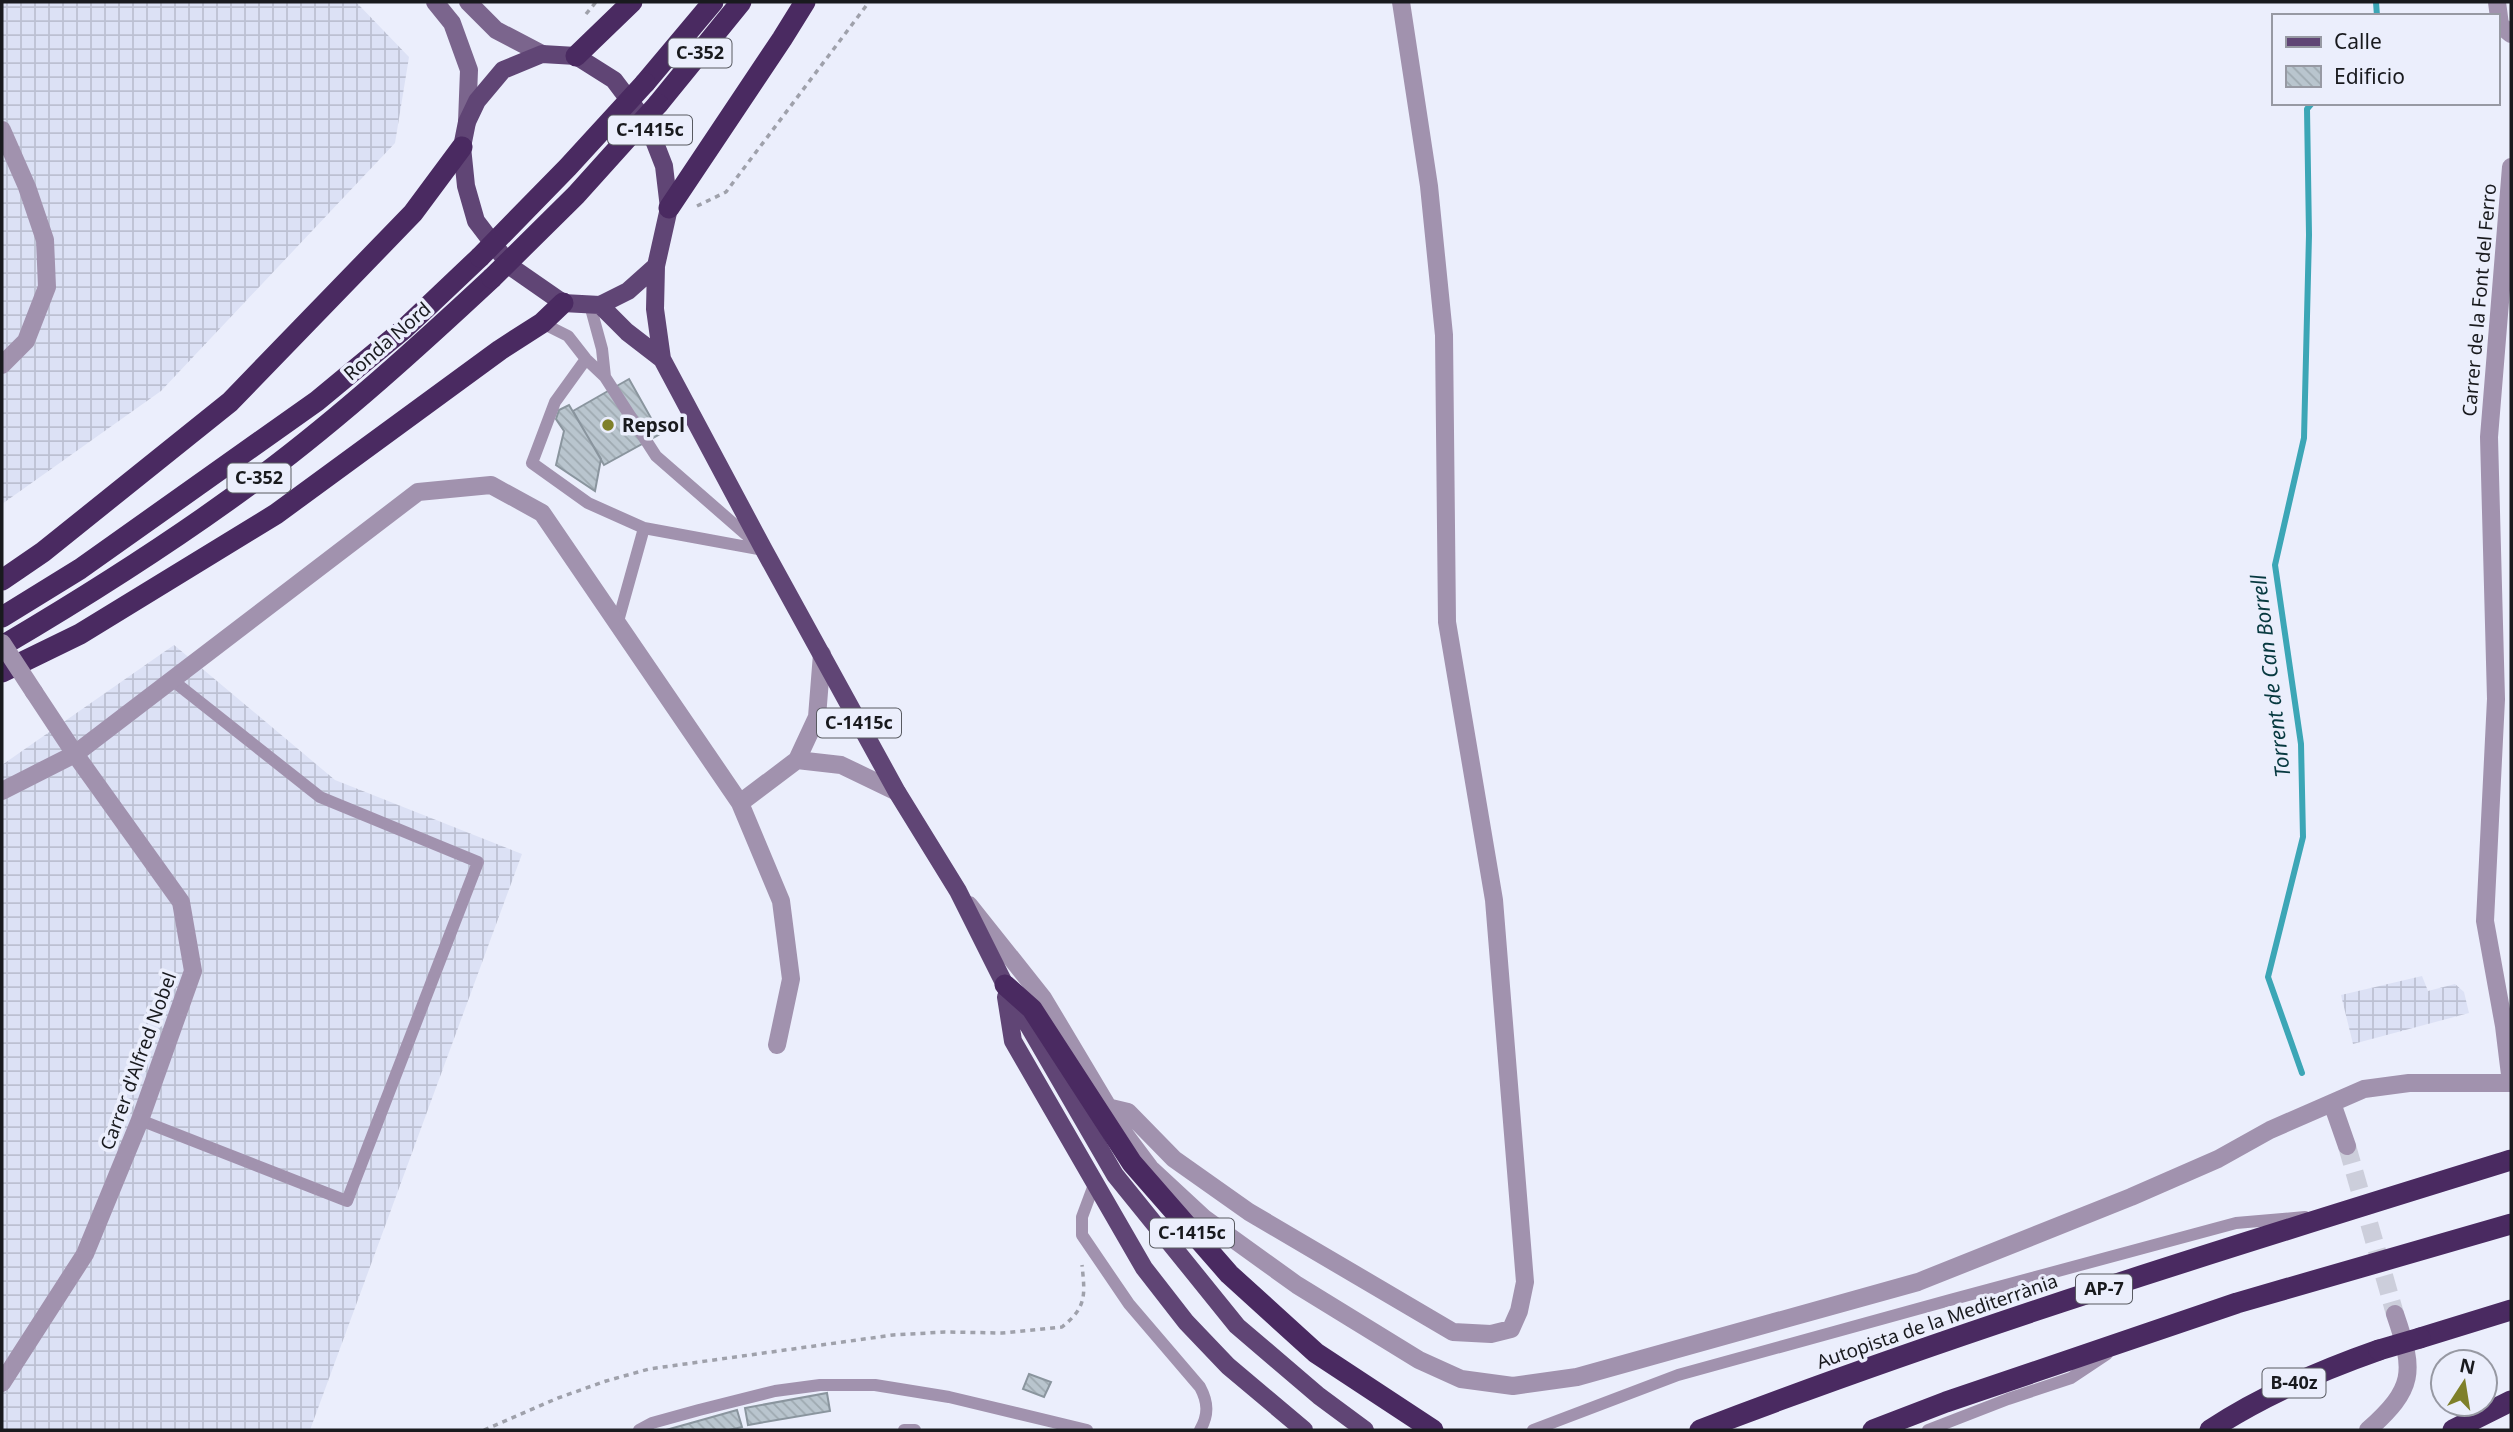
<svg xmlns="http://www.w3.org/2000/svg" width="2513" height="1432" font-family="'Noto Sans',sans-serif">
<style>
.industrial{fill:url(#industrial-grid)}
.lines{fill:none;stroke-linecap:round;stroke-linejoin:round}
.stream{stroke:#3ca6b6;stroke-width:6}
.building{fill:url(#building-back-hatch);stroke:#8a959e;stroke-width:2}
.street-tunnel{stroke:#cccedb;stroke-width:18;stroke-dasharray:18 9;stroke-linecap:butt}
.path{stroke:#9fa1ab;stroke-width:3.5;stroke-dasharray:5 5;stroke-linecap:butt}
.lane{stroke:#a192ae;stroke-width:12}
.street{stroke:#a192ae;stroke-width:18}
.secondary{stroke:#7b658d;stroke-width:18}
.primary{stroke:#604575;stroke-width:18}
.highway{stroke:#4a2a61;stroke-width:21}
.street-bridge{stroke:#a192ae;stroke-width:18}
.highway-bridge{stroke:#4a2a61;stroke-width:21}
.poi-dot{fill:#7f802a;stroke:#ebeefc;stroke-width:2.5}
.labels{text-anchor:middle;stroke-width:7;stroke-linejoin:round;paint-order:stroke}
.shield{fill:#ebeefc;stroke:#585a61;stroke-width:2}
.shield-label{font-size:18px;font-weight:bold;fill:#191a1e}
.street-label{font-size:19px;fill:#191a1e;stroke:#ebeefc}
.poi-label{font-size:19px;font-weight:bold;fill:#191a1e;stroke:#ebeefc;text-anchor:start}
.water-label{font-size:21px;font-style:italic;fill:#073940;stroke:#ebeefc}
</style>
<defs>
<pattern id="industrial-grid" width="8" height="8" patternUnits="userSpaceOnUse" patternTransform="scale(1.75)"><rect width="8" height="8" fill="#dce1f5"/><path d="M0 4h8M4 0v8" fill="none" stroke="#bcc0d2"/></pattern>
<pattern id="building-back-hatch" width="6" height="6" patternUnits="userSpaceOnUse" patternTransform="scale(1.75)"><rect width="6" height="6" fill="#b9c5ce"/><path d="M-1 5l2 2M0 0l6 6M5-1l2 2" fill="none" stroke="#9ea9b0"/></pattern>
</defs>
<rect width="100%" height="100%" fill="#ebeefc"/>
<!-- industrial -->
<path class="industrial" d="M2,2H356L409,57L395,143L161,391L2,504Z
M174,645L335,780L522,854L310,1430H2V765Z
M2422,976L2428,991L2455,984L2464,992L2469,1013L2353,1044L2341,995Z"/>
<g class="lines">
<!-- stream -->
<path class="stream" d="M2376,2L2377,16
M2302,1073L2268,977L2303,837L2301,744L2275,565L2304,438L2309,235L2307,109L2312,103"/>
</g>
<!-- building -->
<path class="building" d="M629,379L660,434L604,465L573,411Z
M569,405L601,459L595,491L556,465L564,431L556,419L559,410Z
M1029,1374L1051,1382L1044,1397L1023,1389Z
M827,1393L830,1411L748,1425L745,1408Z
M737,1410L742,1427L729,1430H666Z"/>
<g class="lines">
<!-- street-tunnel -->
<path class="street-tunnel" d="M2347,1146L2395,1314"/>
<!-- path -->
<path class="path" d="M586,14L596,2
M697,206L726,192L869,2
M484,1430L558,1398L606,1381L649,1369L893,1335L945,1332L1002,1333L1062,1327C1087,1307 1085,1295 1082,1265"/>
<!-- lane -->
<path class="lane" d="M590,305L602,349L605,377
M542,323L568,336L586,359L605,377L656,456L758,545
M586,359L555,402L532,463L588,503L644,528L764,550
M617,625L644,528
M140,1120L347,1201L478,862L320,797L172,680
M1095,1182L1082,1217V1235L1129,1304L1200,1387C1208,1402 1209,1415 1200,1430
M639,1430L652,1423L699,1410L775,1391L820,1385H875L949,1397L1087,1430
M904,1430H915
M1533,1430L1678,1375L1950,1300L2236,1223L2305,1217
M1928,1430L2008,1399L2071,1378L2107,1354"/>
<!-- street -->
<path class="street" d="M2497,2L2500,25L2511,34
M2,130L27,187L45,240L47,287L26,341L2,365
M797,760L841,765L897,792
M2,791L75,754L418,492L491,485L542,513L740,803L781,901L791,979L777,1045
M740,803L797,760L817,717L822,654
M969,905L1043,998L1123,1132L1150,1168L1204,1218L1297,1285L1419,1360L1461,1379L1513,1386L1577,1377L1918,1282L2131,1197L2218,1159L2270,1130L2364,1089L2409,1083H2511
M2511,1083L2504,1026L2485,921L2496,699L2489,437L2511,167
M2332,1103L2347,1146
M1107,1107L1128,1112L1174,1159L1249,1212L1453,1332L1491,1334L1511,1329L1519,1311L1525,1282L1494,900L1447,622L1444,335L1429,186L1401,2
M2,1383L85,1254L140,1120L193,971L181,902L75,754L34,692
M2368,1430C2415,1388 2415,1372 2395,1314"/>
<!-- secondary -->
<path class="secondary" d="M435,2L452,23L469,70L467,122
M468,2L496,30L542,54"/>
<!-- primary -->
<path class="primary" d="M656,266L628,291L600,305L563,303L511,267L476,221L466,186L462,147L467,122L477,101L503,70L542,54L576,56L614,80L648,125L664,166L669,208L656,266L655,309L662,359L764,550L897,792L958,891L1005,985L1115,1175L1237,1326L1319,1396L1365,1430
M600,305L627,332L662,359
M1006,997L1013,1041L1144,1268L1186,1322L1228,1366L1304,1430"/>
<!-- highway -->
<path class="highway" d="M576,56L632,2
M645,83L713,2
M658,104L741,2
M669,208L782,39L805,2
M2,580L43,552L230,402L413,213L462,147
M2,617L80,569L317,401L404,329L480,257
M2,646C92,593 180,537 263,475C343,415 419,346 492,278
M2,672L80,634L276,514L500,350L542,323L563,303
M1005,985L1032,1009L1132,1163L1229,1274L1316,1353L1433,1430
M2420,1338L2511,1310
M1700,1430C1966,1328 2239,1244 2511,1160
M1873,1430L1946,1402L2237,1303L2511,1224
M2210,1430C2263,1395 2319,1371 2379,1350
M2453,1430L2511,1401"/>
<!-- street-bridge -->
<path class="street-bridge" d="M2,643L34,692"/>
<!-- highway-bridge -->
<path class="highway-bridge" d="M480,257L568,167L645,83
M492,278L576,195L658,104
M2379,1350L2420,1338"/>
</g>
<!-- markers -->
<circle class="poi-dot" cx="608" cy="425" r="7"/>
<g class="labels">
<!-- shield labels -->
<g class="shield">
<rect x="668.5" y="38.5" width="63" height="29" rx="5"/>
<rect x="608" y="115.5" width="84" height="29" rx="5"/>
<rect x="227.5" y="463.5" width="63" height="29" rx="5"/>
<rect x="817" y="708.5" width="84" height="29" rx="5"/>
<rect x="1150" y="1218.5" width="84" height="29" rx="5"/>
<rect x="2076" y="1274.5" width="56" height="29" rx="5"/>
<rect x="2262.5" y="1368.5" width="63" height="29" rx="5"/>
</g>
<g class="shield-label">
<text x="700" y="59">C-352</text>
<text x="650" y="136">C-1415c</text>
<text x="259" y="484">C-352</text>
<text x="859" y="729">C-1415c</text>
<text x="1192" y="1239">C-1415c</text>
<text x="2104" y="1295">AP-7</text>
<text x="2294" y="1389">B-40z</text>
</g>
<!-- street labels -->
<g class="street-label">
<text transform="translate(2479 300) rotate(-85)" y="7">Carrer de la Font del Ferro</text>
<text transform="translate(387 341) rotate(-41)" y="7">Ronda Nord</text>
<text transform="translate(138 1061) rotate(-70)" y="7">Carrer d'Alfred Nobel</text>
<text transform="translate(1937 1321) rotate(-19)" y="7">Autopista de la Mediterrània</text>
</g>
<!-- poi labels -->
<g class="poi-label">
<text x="622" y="432">Repsol</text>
</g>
<!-- water labels -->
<g class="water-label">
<text transform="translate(2271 676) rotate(-97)" y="7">Torrent de Can Borrell</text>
</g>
</g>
<!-- border -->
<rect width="2513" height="1432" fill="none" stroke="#191a1e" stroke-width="7"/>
<!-- legend -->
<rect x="2272" y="14" width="228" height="91" fill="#ebeefc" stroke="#9799a3" stroke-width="2"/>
<rect x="2286" y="37" width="35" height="10" fill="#604575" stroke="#9799a3" stroke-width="2"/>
<text x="2334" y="49" font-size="21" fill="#191a1e">Calle</text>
<rect x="2286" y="66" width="35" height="21" fill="url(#building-back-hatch)" stroke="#9799a3" stroke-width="2"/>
<text x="2334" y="84" font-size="21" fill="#191a1e">Edificio</text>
<!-- north arrow -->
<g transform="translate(2464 1383) rotate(12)"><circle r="33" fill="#ebeefc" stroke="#9799a3" stroke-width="2"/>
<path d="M0-5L12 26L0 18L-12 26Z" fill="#7f802a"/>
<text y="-10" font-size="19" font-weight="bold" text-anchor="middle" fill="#191a1e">N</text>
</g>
</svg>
